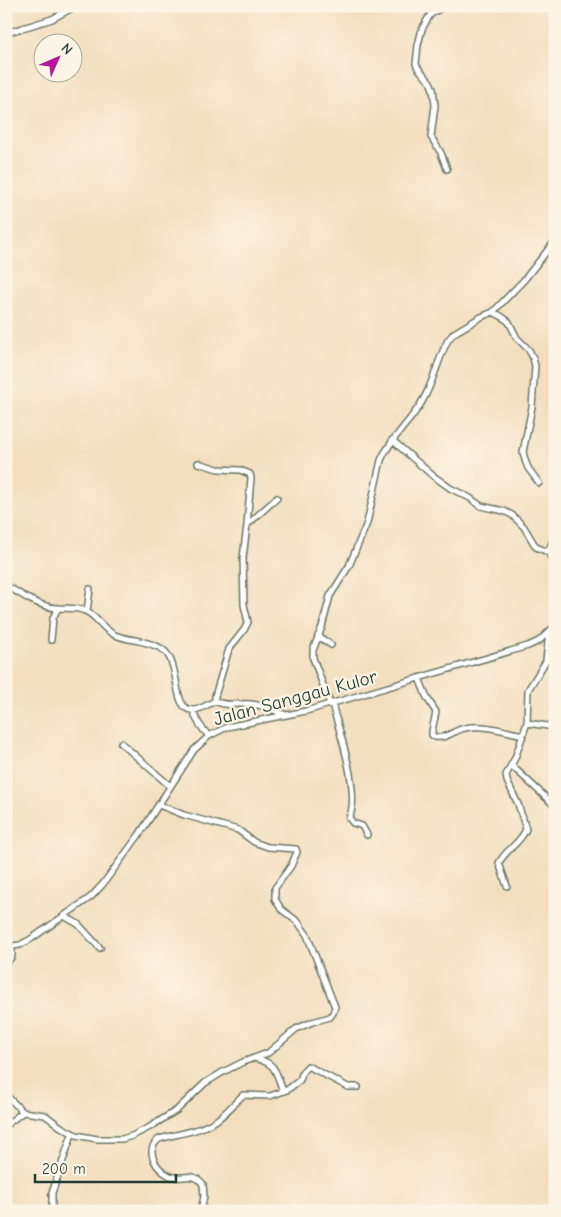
<svg xmlns="http://www.w3.org/2000/svg" width="561" height="1217" font-family="'Comic Neue',sans-serif">
<style>
.lines{fill:none;stroke-linecap:round;stroke-linejoin:round}
.street-casing{stroke:#697665;stroke-width:8}
.street{stroke:#fff;stroke-width:5}
.labels{text-anchor:middle;stroke-width:4.5;stroke-linejoin:round;paint-order:stroke}
.street-label{font-size:19px;fill:#1f3d34;stroke:#fcf5e5}
</style>
<rect width="100%" height="100%" fill="#fcf5e5"/>
<filter id="ink" filterUnits="userSpaceOnUse"><feTurbulence type="fractalNoise" baseFrequency=".02" numOctaves="2"/><feDisplacementMap in="SourceGraphic" scale="10" xChannelSelector="R" yChannelSelector="G"/><feConvolveMatrix kernelMatrix="1 2 1 2 8 2 1 2 1" color-interpolation-filters="sRGB"/></filter>
<filter id="wash" filterUnits="userSpaceOnUse"><feTurbulence type="fractalNoise" baseFrequency=".0096" numOctaves="4" result="noise"/><feDisplacementMap in="SourceGraphic" scale="20" xChannelSelector="R" yChannelSelector="G"/><feGaussianBlur stdDeviation="1.12" result="paint"/><feColorMatrix in="noise" values="0 0 0 0 0 0 0 0 0 0 0 0 0 0 0 0 0 1.4 0 .05"/><feComposite in="paint" operator="in"/></filter>
<g filter="url(#wash)">
<rect width="100%" height="100%" fill="#f3dfc0"/>
</g>
<g filter="url(#ink)">
<g class="lines">
<!-- street casing -->
<g class="street-casing">
<path id="street" d="M444,6L430,15L422,29L418,45L416,64L418,68L430,82L433,89L435,105L431,137L441,153L447,169
M6,33L52,19L76,6
M493,312L501,316L509,322L517,338L529,350L533,358L535,366L532,407L523,452L525,460L528,468L539,483
M392,440L432,475L450,488L470,498L481,506L504,511L512,515L524,527L536,547L548,552L555,564
M198,463L218,469L240,470L250,474L251,478L247,525
M548,552L555,536
M6,585C21,595 39,607 58,608C67,609 76,607 85,611C96,615 102,629 115,635C130,641 148,640 162,649C182,662 171,711 193,710C200,710 209,704 215,701C226,707 239,703 251,704C263,705 274,710 286,715
M87,611L90,589
M318,636L331,645
M51,640L53,618L58,608
M419,678L427,698L436,712L432,731V735L435,737C447,739 454,730 465,728C485,724 503,731 523,735
M215,701V696L229,649L244,630L248,622L244,605L243,558L247,525L277,498
M330,704L313,658V650L322,627L330,596L349,566L367,523L381,460C391,437 411,422 423,400C434,381 438,359 448,340L454,333L481,317L493,312L524,280L555,241
M332,704C339,730 361,794 349,818L353,823L362,826L367,835
M193,710C196,721 201,728 209,736
M527,723L555,727
M121,743L170,786
M511,765L554,805
M507,886L499,863C505,850 521,843 526,829L518,804L507,781L506,775L515,758L527,723L528,690L546,661L549,632
M64,916L78,924L100,948
M6,947L20,945L31,939L91,897L103,884L139,835L194,750L209,736L227,727L306,711L528,646L539,641L555,626
M6,964L12,956V946
M255,1058C277,1064 275,1071 283,1091
M6,1095L23,1112L45,1115L61,1127L76,1135L97,1139H122L132,1136L150,1127L177,1110L205,1083L223,1072L243,1062L268,1053L296,1029L312,1022L330,1017L333,1013L335,1007L307,935L298,922L281,909L275,899V888L291,866L297,852L296,849L268,847L254,842L238,830L184,815L159,805
M6,1125L23,1112
M52,1211V1193L72,1134
M201,1211L204,1196L203,1184C192,1170 182,1181 170,1176C156,1169 144,1151 159,1139C179,1133 200,1132 218,1119C227,1112 235,1103 243,1095L270,1096L287,1090L300,1080L303,1071L308,1066L348,1087H358"/>
</g>
<!-- street -->
<use href="#street" class="street"/>
</g>
</g>
<g class="labels">
<!-- street labels -->
<g class="street-label">
<text transform="translate(295 697) rotate(-15)" y="7">Jalan Sanggau Kulor</text>
</g>
</g>
<!-- margin -->
<rect width="561" height="1217" fill="none" stroke="#fcf5e5" stroke-width="25"/>
<!-- north arrow -->
<g transform="translate(58 58) rotate(45)"><circle r="24" fill="#fcf5e5" stroke="#a4ab9e"/>
<path d="M0-4L9 19L0 12L-9 19Z" fill="#b5179e"/>
<text y="-8" font-size="14" font-weight="bold" text-anchor="middle" fill="#1f3d34">N</text>
</g>
<!-- scale -->
<path d="M35 1174v8h141v-8" fill="none" stroke="#1f3d34" stroke-width="2.5"/>
<text x="42" y="1174" font-size="15" fill="#1f3d34" stroke="#fcf5e5" stroke-width="4" paint-order="stroke">200 m</text>
</svg>
